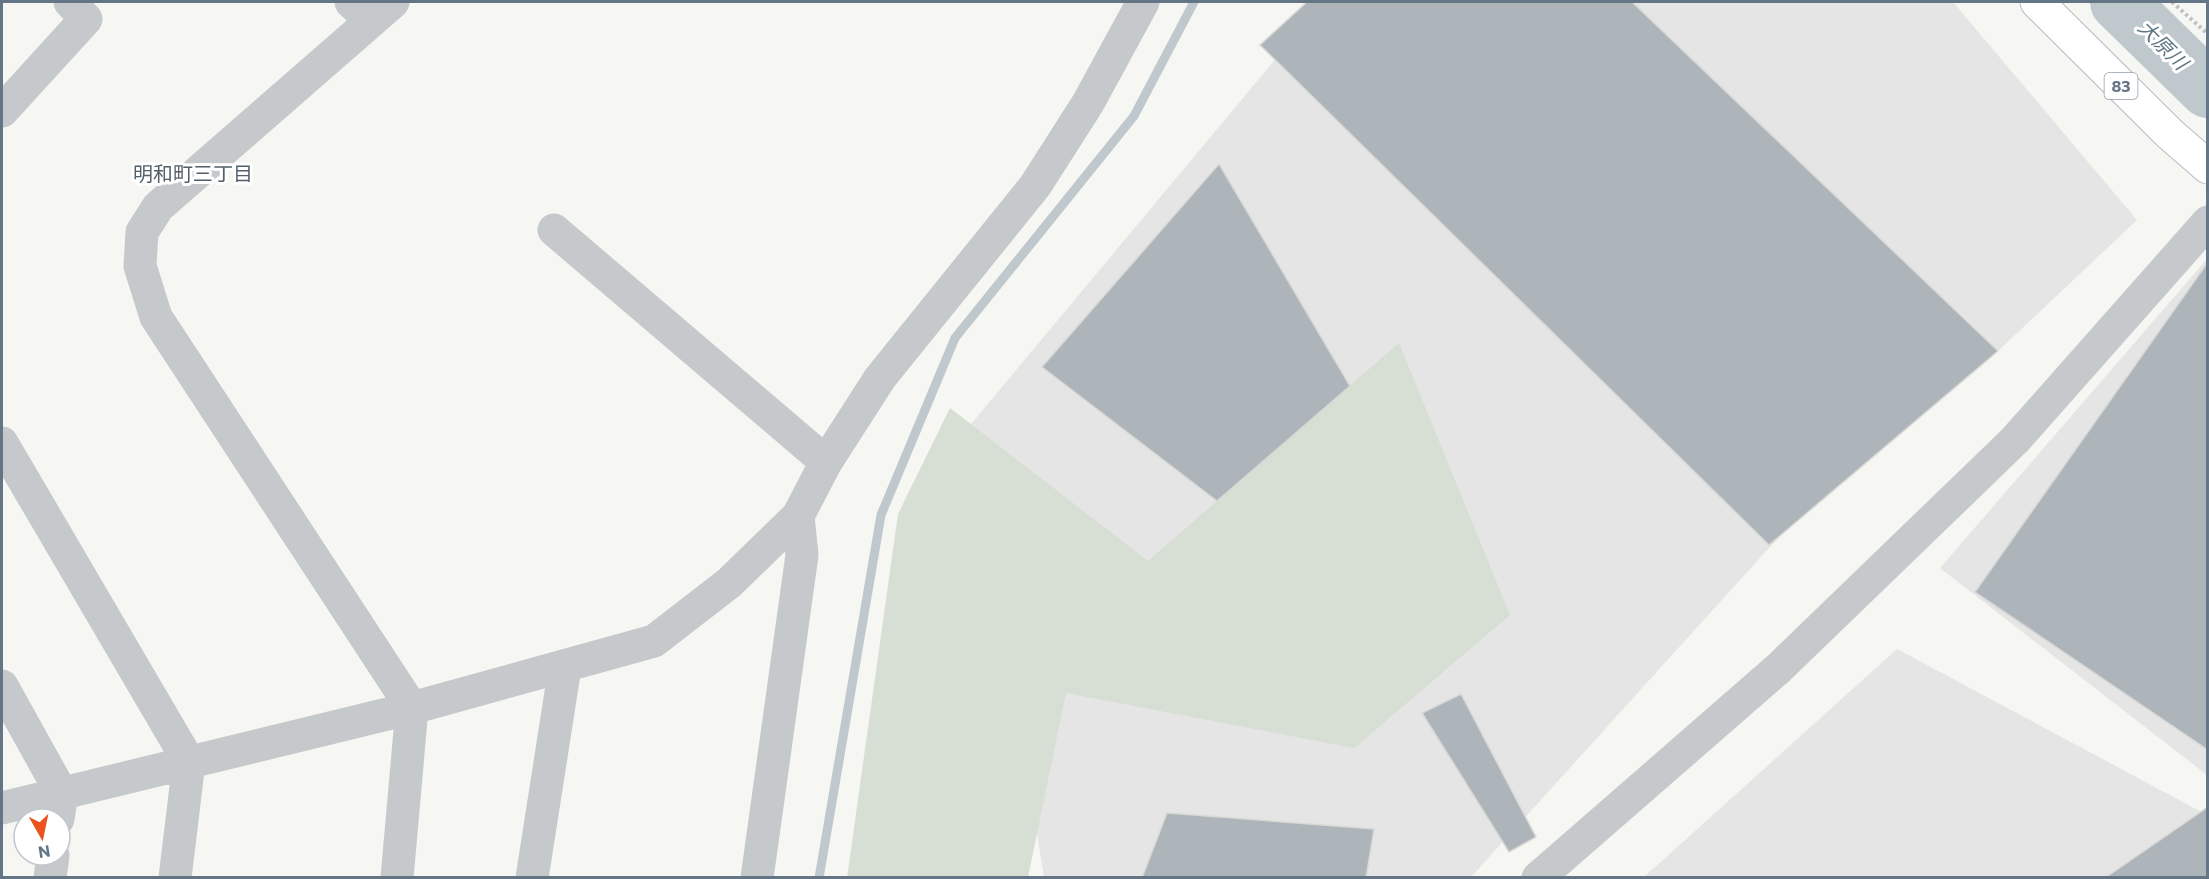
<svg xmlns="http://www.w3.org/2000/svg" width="2209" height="879" font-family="Commissioner,'Noto Sans JP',sans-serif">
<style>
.built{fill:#e4e5e4}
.green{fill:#d7ded3}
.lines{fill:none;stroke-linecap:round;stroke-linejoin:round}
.stream{stroke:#bec8cd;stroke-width:9}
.river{stroke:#bec8cd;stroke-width:58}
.building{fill:#adb4ba;stroke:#d8d8d5;stroke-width:1.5}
.major-casing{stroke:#b8bcc0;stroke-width:35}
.path{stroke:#bfc1c3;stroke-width:4;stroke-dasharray:3 3;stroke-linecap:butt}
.minor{stroke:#c6c9cc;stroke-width:33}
.major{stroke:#fff;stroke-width:33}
.labels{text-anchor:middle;stroke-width:6;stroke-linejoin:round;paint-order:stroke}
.shield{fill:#fff;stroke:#929eaa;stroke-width:1.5}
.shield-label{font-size:16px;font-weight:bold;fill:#647585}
.water-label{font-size:20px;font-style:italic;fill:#5f7782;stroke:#fff}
.neighbourhood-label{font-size:20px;fill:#525f6a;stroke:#fff}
</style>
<rect width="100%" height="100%" fill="#f6f6f3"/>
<!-- built -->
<path class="built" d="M1323,2H1953L2137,220L1998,351L1956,309L1971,325L1471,877H1044L971,424Z
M2207,259V775L1940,568Z
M1897,649L2207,815V877L1643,878Z"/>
<!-- green -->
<path class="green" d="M1399,343L1510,615L1354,748L1066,693L1028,877L847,878L898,514L950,408L1148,561Z"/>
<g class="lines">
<!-- stream -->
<path class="stream" d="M819,878L881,515L955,338L1134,116L1194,2"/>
<!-- river -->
<path class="river" d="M2119,2L2208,89"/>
</g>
<!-- building -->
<path class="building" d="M1307,2H1632L1998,351L1769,545L1260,45Z
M1219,164L1350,386L1217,501L1042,367Z
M2208,262V750L1975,592Z
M1461,694L1536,837L1509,852L1422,713Z
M2208,807V878H2105Z
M1167,813L1374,829L1366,878H1142Z"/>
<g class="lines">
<!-- major casing -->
<g class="major-casing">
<path id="major" d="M2037,2L2170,134L2208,167"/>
</g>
<!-- path -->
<path class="path" d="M2172,2L2208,34"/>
<!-- minor -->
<path class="minor" d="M351,2L371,21
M393,2L158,207L142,232L140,266L156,317L412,708L397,878
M2,111L86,19L70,2
M554,230L826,462
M2,443L189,762L175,878
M798,516L826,462L880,378L1035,186L1088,103L1143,2
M2,686L62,794L58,819
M2,808L412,708L654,641L729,583L798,516L802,555L757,878
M50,878L53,855
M532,878L565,667
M1538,878L1779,668L2015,440L2208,222"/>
<!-- major -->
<use href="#major" class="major"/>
</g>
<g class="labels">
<!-- shield labels -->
<rect class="shield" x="2104.5" y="73" width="33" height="26" rx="4.5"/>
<g class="shield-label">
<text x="2121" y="92">83</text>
</g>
<!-- water labels -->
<g class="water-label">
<text transform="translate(2163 45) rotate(45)" y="7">大原川</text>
</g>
<!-- neighbourhood labels -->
<g class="neighbourhood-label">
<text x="193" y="181">明和町三丁目</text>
</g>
</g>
<!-- border -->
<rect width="2209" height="879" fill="none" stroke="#647585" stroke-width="6"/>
<!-- north arrow -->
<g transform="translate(42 837) rotate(171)"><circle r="28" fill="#ffffff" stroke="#c1c8ce" stroke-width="1.5"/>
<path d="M0-4.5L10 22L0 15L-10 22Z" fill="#eb521e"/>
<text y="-9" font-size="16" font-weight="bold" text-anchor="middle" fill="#647585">N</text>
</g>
</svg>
